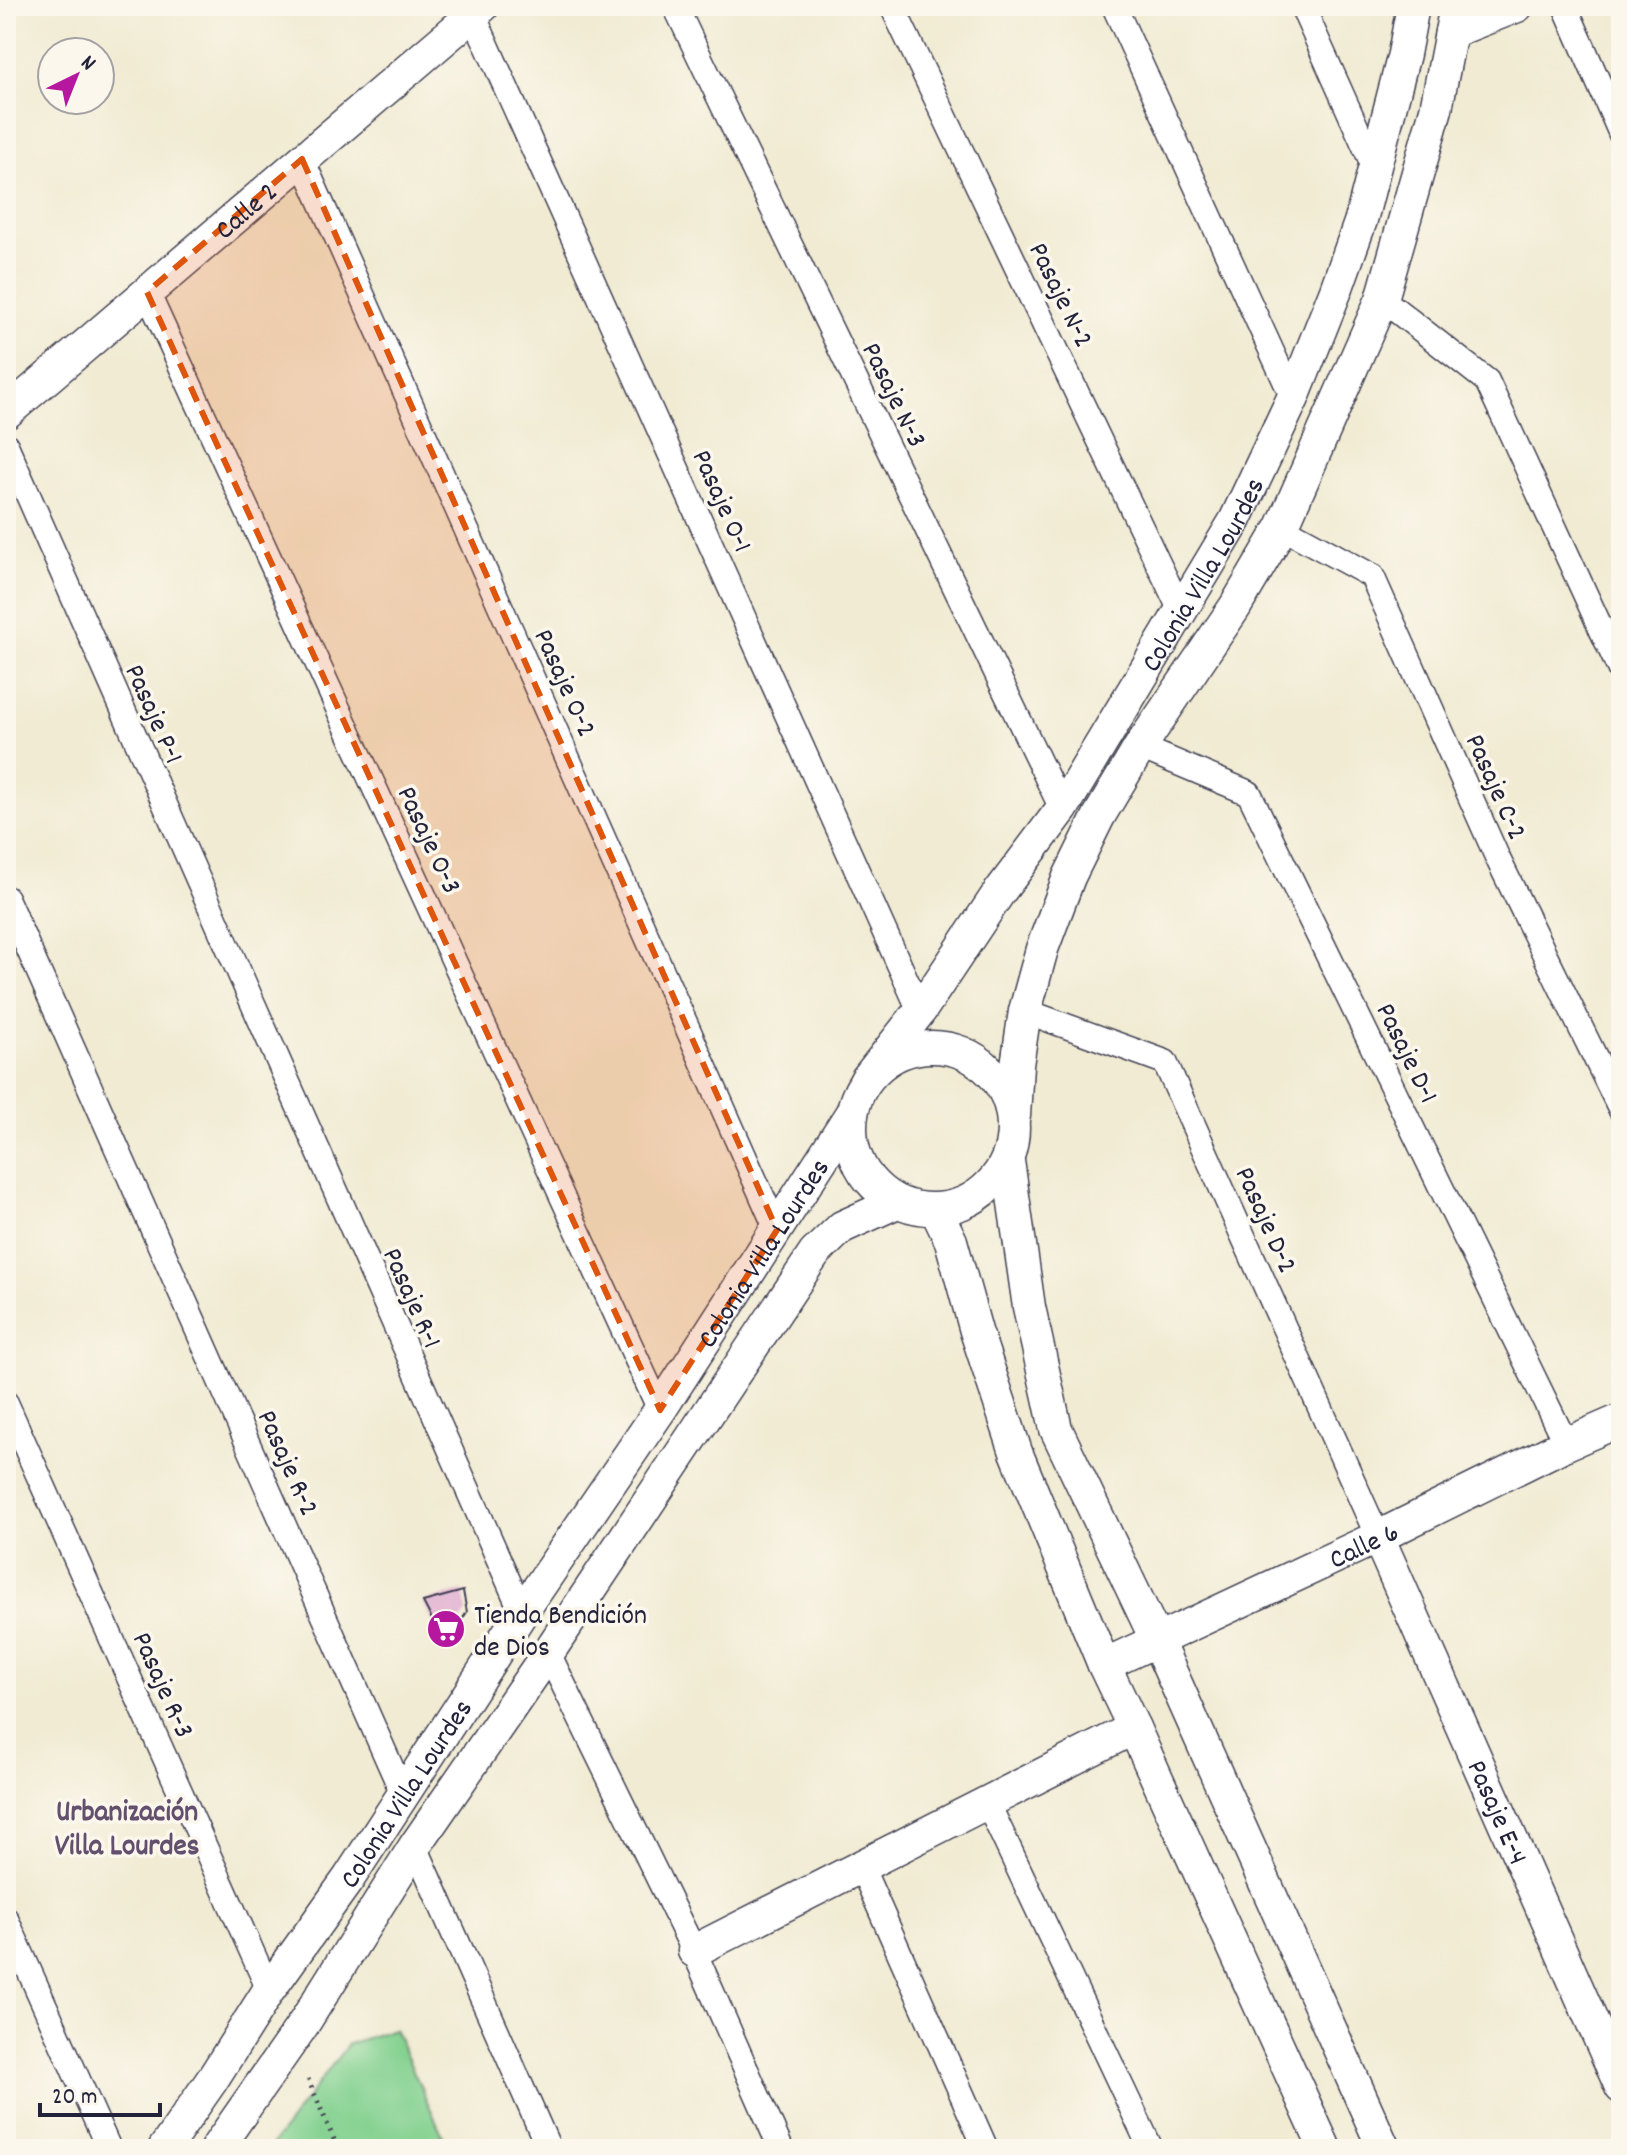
<svg xmlns="http://www.w3.org/2000/svg" width="1627" height="2155" font-family="Dekko,sans-serif">
<style>
.green{fill:#83d190;stroke:#527a66;stroke-width:2}
.building{fill:#dda6cc}
.lines{fill:none;stroke-linecap:round;stroke-linejoin:round}
.pedestrian-casing{stroke:#414052;stroke-width:27}
.minor-casing{stroke:#414052;stroke-width:35}
.path{stroke:#414052;stroke-width:5;stroke-dasharray:2 6;stroke-linecap:butt}
.pedestrian{stroke:#fff;stroke-width:24}
.minor{stroke:#fff;stroke-width:32}
.marked{fill:#de560e;fill-opacity:0.2;stroke:#de560e;stroke-width:6;stroke-dasharray:16 10;stroke-linejoin:round}
.labels{text-anchor:middle;stroke-width:7;stroke-linejoin:round;paint-order:stroke}
.street-label{font-size:28px;fill:#22223b;stroke:#fbf7ec}
.poi-label{font-size:28px;fill:#22223b;stroke:#fbf7ec;text-anchor:start}
.neighbourhood-label{font-size:30px;font-weight:bold;fill:#63506e;stroke:#fbf7ec}
</style>
<rect width="100%" height="100%" fill="#fbf7ec"/>
<filter id="ink" filterUnits="userSpaceOnUse"><feTurbulence type="fractalNoise" baseFrequency=".0125" numOctaves="2"/><feDisplacementMap in="SourceGraphic" scale="16" xChannelSelector="R" yChannelSelector="G"/><feConvolveMatrix kernelMatrix="1 2 1 2 8 2 1 2 1" color-interpolation-filters="sRGB"/></filter>
<filter id="wash" filterUnits="userSpaceOnUse"><feTurbulence type="fractalNoise" baseFrequency=".006" numOctaves="4" result="noise"/><feDisplacementMap in="SourceGraphic" scale="32" xChannelSelector="R" yChannelSelector="G"/><feGaussianBlur stdDeviation="1.8" result="paint"/><feColorMatrix in="noise" values="0 0 0 0 0 0 0 0 0 0 0 0 0 0 0 0 0 1.4 0 .05"/><feComposite in="paint" operator="in"/></filter>
<g filter="url(#wash)">
<rect width="100%" height="100%" fill="#f1ebd3"/>
<!-- green -->
<path class="green" d="M394,2029L449,2149H269L348,2044Z"/>
<g id="blocks">
<!-- building -->
<path class="building" d="M463,1591L467,1612L445,1645L423,1602Z"/>
</g>
</g>
<g filter="url(#ink)">
<use href="#blocks" fill-opacity="0" stroke="#414052" stroke-width="2"/>
<g class="lines">
<!-- pedestrian casing -->
<g class="pedestrian-casing">
<path id="pedestrian" d="M675,6L1062,809
M892,6L1180,609
M1114,6L1293,398
M1302,6L1375,169
M1565,6L1621,134
M473,14L920,1011
M302,159L777,1230
M147,292L660,1410
M1382,299L1487,381L1621,672
M6,445L522,1612
M1282,527L1372,576L1498,859L1621,1110
M1140,747L1249,793L1566,1444
M6,898L403,1794
M1025,1011L1165,1062L1378,1537
M6,1403L269,1990
M548,1653L694,1951L781,2149
M987,1802L1151,2149
M415,1846L549,2149
M861,1866L986,2149
M6,1919L109,2149"/>
</g>
<!-- minor casing -->
<g class="minor-casing">
<g id="minor">
<path d="M1451,32L1517,6"/>
<path id="s1" d="M6,413L483,6"/>
<circle cx="932" cy="1128" r="81"/>
<path id="s2" d="M866,1080L920,1011L998,894L1062,809L1235,521L1293,398L1336,290L1361,220L1404,54L1413,6"/>
<path d="M1014,1116L1017,1065L1025,1011L1042,949L1069,877L1099,816L1140,747L1235,607L1282,527L1382,299L1436,109L1456,6"/>
<path d="M1008,1161L1029,1307L1056,1429L1157,1641L1384,2149"/>
<path d="M936,1210L951,1241L976,1331L1016,1452L1104,1665L1134,1728L1325,2149"/>
<path id="s3" d="M1378,1537L1621,2087"/>
<path id="s4" d="M1104,1665L1378,1537L1566,1444L1621,1420"/>
<path d="M694,1951L1134,1728"/>
<path id="s5" d="M164,2149L212,2080L269,1990L349,1878L522,1612L660,1410L851,1114"/>
<path d="M216,2149L304,2023L415,1846L548,1653L815,1253L842,1227L897,1202"/>
</g>
</g>
<!-- path -->
<path class="path" d="M308,2079L338,2149"/>
<!-- pedestrian -->
<use href="#pedestrian" class="pedestrian"/>
<!-- minor -->
<use href="#minor" class="minor"/>
</g>
</g>
<!-- marked area -->
<path class="marked" d="M302,159L777,1230L660,1410L147,292Z"/>
<!-- icons -->
<defs>
<g id="supermarket-disc" transform="scale(2)"><circle r="9.5" fill="#b5179e" stroke="#fbf7ec"/><path d="M-6-5.5h2.5l.6 2H6L4.5 2H-2.5L-4.4-4H-6ZM-1.5 3.2a1.3 1.3 0 1 0 .1 0ZM3 3.2a1.3 1.3 0 1 0 .1 0Z" fill="#fff"/></g>
</defs>
<g fill-rule="evenodd">
<use href="#supermarket-disc" x="446" y="1629"/>
</g>
<g class="labels">
<!-- street labels -->
<g class="street-label">
<text dy="10" stroke="none"><textPath href="#s1" startOffset="314">Calle 2</textPath></text>
<text transform="translate(1063 294) rotate(64)" y="10">Pasaje N-2</text>
<text transform="translate(896 394) rotate(64)" y="10">Pasaje N-3</text>
<text transform="translate(724 500) rotate(66)" y="10">Pasaje O-1</text>
<text dy="10" stroke="none"><textPath href="#s2" startOffset="608">Colonia Villa Lourdes</textPath></text>
<text transform="translate(567 682) rotate(66)" y="10">Pasaje O-2</text>
<text transform="translate(156 713) rotate(66)" y="10">Pasaje P-1</text>
<text transform="translate(1498 786) rotate(66)" y="10">Pasaje C-2</text>
<text transform="translate(431 839) rotate(65)" y="10">Pasaje O-3</text>
<text transform="translate(1409 1052) rotate(64)" y="10">Pasaje D-1</text>
<text transform="translate(1268 1219) rotate(66)" y="10">Pasaje D-2</text>
<text dy="10" stroke="none"><textPath href="#s5" startOffset="1078">Colonia Villa Lourdes</textPath></text>
<text transform="translate(414 1297) rotate(66)" y="10">Pasaje R-1</text>
<text transform="translate(290 1462) rotate(66)" y="10">Pasaje R-2</text>
<text dy="10" stroke="none"><textPath href="#s4" startOffset="286">Calle 6</textPath></text>
<text transform="translate(165 1684) rotate(66)" y="10">Pasaje R-3</text>
<text dy="10" stroke="none"><textPath href="#s5" startOffset="430">Colonia Villa Lourdes</textPath></text>
<text dy="10" stroke="none"><textPath href="#s3" startOffset="300">Pasaje E-4</textPath></text>
</g>
<!-- poi labels -->
<g class="poi-label">
<text x="474" y="1623">Tienda Bendición<tspan x="474" dy="32">de Dios</tspan></text>
</g>
<!-- neighbourhood labels -->
<g class="neighbourhood-label">
<text x="127" y="1820">Urbanización<tspan x="127" dy="34">Villa Lourdes</tspan></text>
</g>
</g>
<!-- margin -->
<rect width="1627" height="2155" fill="none" stroke="#fbf7ec" stroke-width="32"/>
<!-- north arrow -->
<g transform="translate(76 76) rotate(43)"><circle r="38" fill="#fbf7ec" stroke="#a4a2a5" stroke-width="2"/>
<path d="M0-6L14 30L0 20L-14 30Z" fill="#b5179e"/>
<text y="-12" font-size="22" font-weight="bold" text-anchor="middle" fill="#22223b">N</text>
</g>
<!-- scale -->
<path d="M40 2103v12h120v-12" fill="none" stroke="#22223b" stroke-width="4"/>
<text x="52" y="2103" font-size="24" fill="#22223b" stroke="#fbf7ec" stroke-width="6" paint-order="stroke">20 m</text>
</svg>
